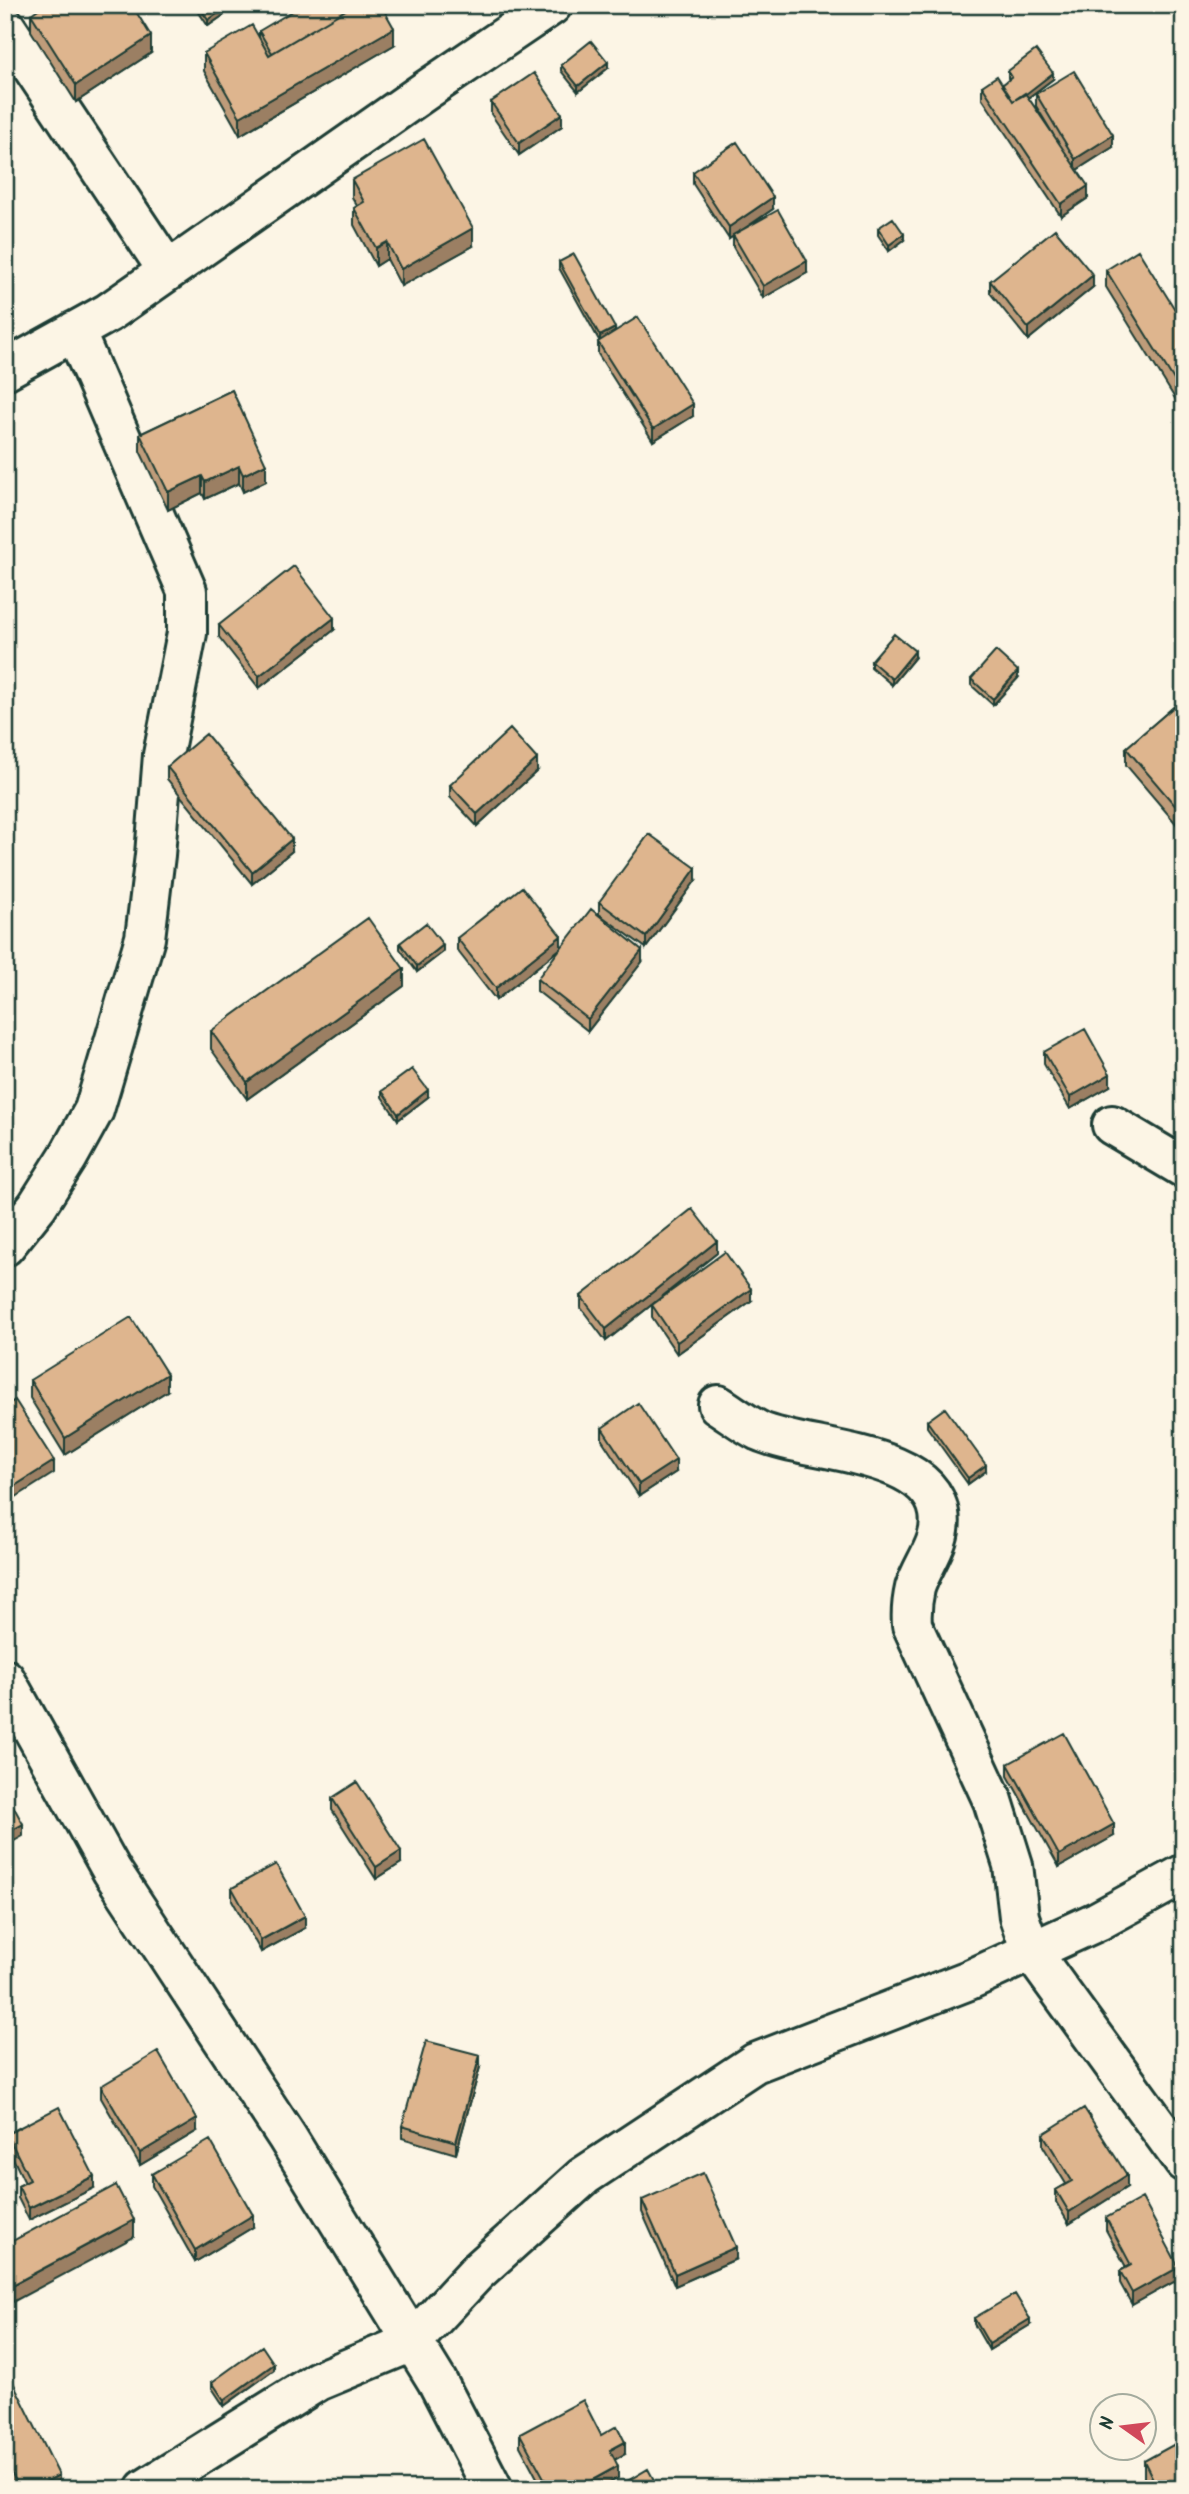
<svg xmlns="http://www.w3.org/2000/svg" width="1189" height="2494" font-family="Kalam,sans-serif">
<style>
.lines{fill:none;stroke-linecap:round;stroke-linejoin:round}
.minor-casing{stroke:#1f3d34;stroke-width:44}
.minor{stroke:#fcf5e5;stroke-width:38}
.wall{fill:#bf9c7a;stroke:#1f3d34;stroke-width:2}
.shaded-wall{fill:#9b7f63;stroke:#1f3d34;stroke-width:2}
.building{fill:#deb58e;stroke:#1f3d34;stroke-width:2}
</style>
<rect width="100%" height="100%" fill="#fcf5e5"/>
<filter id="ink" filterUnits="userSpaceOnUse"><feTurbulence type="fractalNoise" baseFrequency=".0143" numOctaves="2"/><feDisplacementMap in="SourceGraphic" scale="14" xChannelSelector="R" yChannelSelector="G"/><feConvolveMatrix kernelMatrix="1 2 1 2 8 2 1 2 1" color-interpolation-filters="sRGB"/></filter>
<g filter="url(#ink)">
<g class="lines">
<!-- minor casing -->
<g class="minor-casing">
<path id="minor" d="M5,26L168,271
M5,370L108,313L425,91L552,5
M1112,1125L1184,1168
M5,1246L37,1206L68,1157L94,1110L145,938L155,855L163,755L187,633V591L75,331
M718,1405C731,1413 745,1424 759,1431C806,1452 929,1450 939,1513C944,1541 923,1563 915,1588C912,1601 911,1612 912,1625L993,1801L1013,1865L1019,1917L1031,1951L1184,2162
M5,1679L112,1871L287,2137L437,2381L493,2489
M145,2489L318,2381L412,2342L477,2272L584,2176L755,2063L969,1980L1098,1921L1184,1874"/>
</g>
<!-- minor -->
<use href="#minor" class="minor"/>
</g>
<!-- wall -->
<path class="wall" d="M194,5H231V10L208,26Z
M31,14L151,53L76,102L31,31Z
M259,31L394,45L240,135L204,71V53L259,37Z
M561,65L608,68L578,92L561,71Z
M1008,71L1053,79L1028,98L1053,134L1036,106V94L1113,147L1077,170L1088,198L1061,216L982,98V86L1002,85L1009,80L1008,78Z
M491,102L562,126L519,155L491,114Z
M693,172L773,209L736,234L807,273L763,298L733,247V236L729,239L693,184Z
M352,180L473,246L401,286L387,259L376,266L354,225V208L357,206L352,197Z
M878,228L904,240L889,251L878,235Z
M559,262L615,332L693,416L653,441L598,354V342H600L559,268Z
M1106,270L1184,324V413L1106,287Z
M990,281L1093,287L1028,340L990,293Z
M232,390L266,481L243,492L239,483L205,499L202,493L168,510L140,451V434Z
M219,625L334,630L259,688L219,637Z
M915,657L892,685L871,667V661Z
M1018,678L993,705L971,685V679Z
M1184,698V833L1126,765V748Z
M167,767L292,851L252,884L167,779Z
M537,771L477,826L450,797V785Z
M696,880L646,948L599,914V902Z
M457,938L561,948L496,1000L457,950Z
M400,943L443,952L417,972L400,949Z
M642,962L588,1031L537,991V979Z
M404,986L247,1099L211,1049V1031Z
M1044,1052L1110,1086L1070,1109L1044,1064Z
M1184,1090V1126L1178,1125V1113Z
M382,1091L428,1097L398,1120L382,1097Z
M717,1253L606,1341L581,1308V1296Z
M751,1301L677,1354L652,1317V1305Z
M30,1380L167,1391L65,1455L30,1398Z
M927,1421L986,1471L968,1484L927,1427Z
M602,1428L676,1472L639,1496L602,1440Z
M1008,1764L1114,1836L1059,1867L1008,1776Z
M332,1798L401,1863L376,1879L332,1810Z
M232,1888L305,1928L261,1952L232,1900Z
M480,2067L456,2154L402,2138V2126Z
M101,2086L197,2131L140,2165L101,2098Z
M7,2134L94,2188L29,2220L18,2198V2186L25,2183L7,2146Z
M1043,2134L1127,2187L1069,2224L1056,2202V2190L1066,2184L1043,2146Z
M152,2174L253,2227L195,2262L152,2186Z
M642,2200L736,2259L675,2286L642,2212Z
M1106,2218L1179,2279L1132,2305L1120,2283V2271L1126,2267L1106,2230Z
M974,2318L1030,2325L989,2350L974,2324Z
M5,2366L59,2487L55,2489H14L5,2472Z
M274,2370L224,2406L212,2388V2382Z
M520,2434L601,2435L625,2454L614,2460L618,2478L599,2489H543L520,2446Z
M1144,2461L1184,2489H1149L1144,2478Z"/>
<!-- shaded-wall -->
<path class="shaded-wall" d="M230,5H231V10L208,26V20Z
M394,28V45L240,135V117Z
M151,36V53L76,102V85Z
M608,62V68L578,92V86Z
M1053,73V79L1013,109V103Z
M562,114V126L519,155V143Z
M1113,135V147L1075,171V159Z
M1088,186V198L1061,216V204Z
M773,197V209L729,239V227Z
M473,228V246L401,286V269Z
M904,234V240L889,251V245Z
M387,242V259L376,266V248Z
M807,261V273L763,298V286Z
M1093,275V287L1028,340V328Z
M615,328V334L600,343V336Z
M693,404V416L653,441V429Z
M266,464V481L243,492V475Z
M239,466V483L205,499V482Z
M202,476V493L168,510V492Z
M334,618V630L259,688V676Z
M915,651V657L892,685V679Z
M1018,671V678L993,705V699Z
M537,759V771L477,826V814Z
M292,839V851L252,884V872Z
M696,868V880L646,948V937Z
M561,936V948L496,1000V988Z
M443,945V952L417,972V966Z
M642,950V962L588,1031V1019Z
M404,969V986L247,1099V1082Z
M1110,1074V1086L1070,1109V1097Z
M428,1090V1097L398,1120V1114Z
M717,1241V1253L606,1341V1329Z
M751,1289V1301L677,1354V1342Z
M167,1374V1391L65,1455V1438Z
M676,1460V1472L639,1496V1484Z
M54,1461V1473L5,1504V1492Z
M986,1465V1471L968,1484V1478Z
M23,1824V1836L5,1846V1834Z
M1114,1824V1836L1059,1867V1855Z
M401,1851V1863L376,1879V1867Z
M305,1916V1928L261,1952V1940Z
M480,2055V2067L456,2154V2142Z
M197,2119V2131L140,2165V2153Z
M1127,2175V2187L1069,2224V2212Z
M94,2176V2188L29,2220V2208Z
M253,2215V2227L195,2262V2250Z
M134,2220V2237L5,2306V2289Z
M736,2247V2259L675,2286V2274Z
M1179,2267V2279L1132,2305V2293Z
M1030,2319V2325L989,2350V2344Z
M274,2364V2370L224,2406V2400Z
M625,2442V2454L610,2462V2450Z
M618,2466V2478L599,2489H576Z
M59,2475V2487L55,2489H32Z"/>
<!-- building -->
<path class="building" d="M44,5H132L151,36L76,85L31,14Z
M198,5H230L208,20Z
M303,5H354L272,53L259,31Z
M354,5H381L394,28L240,117L204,53L252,25L269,55Z
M591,41L608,62L578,86L561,65Z
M1036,50L1053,73L1026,94L1013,101L1002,85L1012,77L1008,71Z
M1074,71L1113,135L1075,159L1036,94Z
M534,73L562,114L519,143L491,102Z
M997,76L1013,101L1025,93L1088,186L1061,204L982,86Z
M424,139L473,228L401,269L387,242L376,248L354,208L364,202L352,180Z
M737,142L773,197L729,227L693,172Z
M778,210L807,261L763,286L733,235Z
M893,218L904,234L889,245L878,228Z
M1055,229L1093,275L1028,328L990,281Z
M1138,250L1184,324V396L1106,270Z
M574,254L615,328L600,336L559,262Z
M638,317L693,404L653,429L598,342Z
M232,390L266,464L243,475L239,466L205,482L202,476L168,492L140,434Z
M294,566L334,618L259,676L219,625Z
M894,634L915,651L892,679L871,661Z
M996,651L1018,671L993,699L971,679Z
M1184,698V816L1126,748Z
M510,729L537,759L477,814L450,785Z
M206,734L292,839L252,872L167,767Z
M649,834L696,868L646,937L599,902Z
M522,887L561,936L496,988L457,938Z
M591,909L642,950L588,1019L537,979Z
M368,918L404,969L247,1082L211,1031Z
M426,923L443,945L417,966L400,943Z
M1085,1029L1110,1074L1070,1097L1044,1052Z
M412,1069L428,1090L398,1114L382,1091Z
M1184,1090V1114L1178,1113Z
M692,1209L717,1241L606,1329L581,1296Z
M725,1252L751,1289L677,1342L652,1305Z
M131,1317L167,1374L65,1438L30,1380Z
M15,1400L54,1461L5,1492V1407Z
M638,1403L676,1460L639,1484L602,1428Z
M945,1408L986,1465L968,1478L927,1421Z
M1064,1733L1114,1824L1059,1855L1008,1764Z
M357,1782L401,1851L376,1867L332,1798Z
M5,1791L23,1824L5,1834Z
M276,1864L305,1916L261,1940L232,1888Z
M426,2041L480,2055L456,2142L402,2126Z
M158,2052L197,2119L140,2153L101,2086Z
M59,2107L94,2176L29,2208L18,2186L30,2180L7,2134Z
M1084,2108L1127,2175L1069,2212L1056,2190L1072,2181L1043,2134Z
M210,2140L253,2215L195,2250L152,2174Z
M703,2173L736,2247L675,2274L642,2200Z
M116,2185L134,2220L5,2289V2245Z
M1142,2198L1179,2267L1132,2293L1120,2271L1131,2265L1106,2218Z
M1015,2294L1030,2319L989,2344L974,2318Z
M262,2346L274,2364L224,2400L212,2382Z
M5,2366L59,2475L32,2489H20L5,2460Z
M583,2400L601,2435L617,2426L625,2442L610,2450L618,2466L576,2489H550L520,2434Z
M1184,2439V2489H1158L1144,2461Z
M648,2469L659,2489H614Z"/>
</g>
<!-- margin -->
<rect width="1189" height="2494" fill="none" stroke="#fcf5e5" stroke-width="28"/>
<rect x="14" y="14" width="1161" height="2466" fill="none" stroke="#1f3d34" stroke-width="2.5" filter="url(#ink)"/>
<!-- north arrow -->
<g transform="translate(1123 2427) rotate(284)"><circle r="33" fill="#fcf5e5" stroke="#a4ab9e" stroke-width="2"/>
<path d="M0-5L12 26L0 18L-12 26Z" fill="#d1495b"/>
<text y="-10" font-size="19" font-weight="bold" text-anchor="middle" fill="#1f3d34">N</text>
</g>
</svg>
